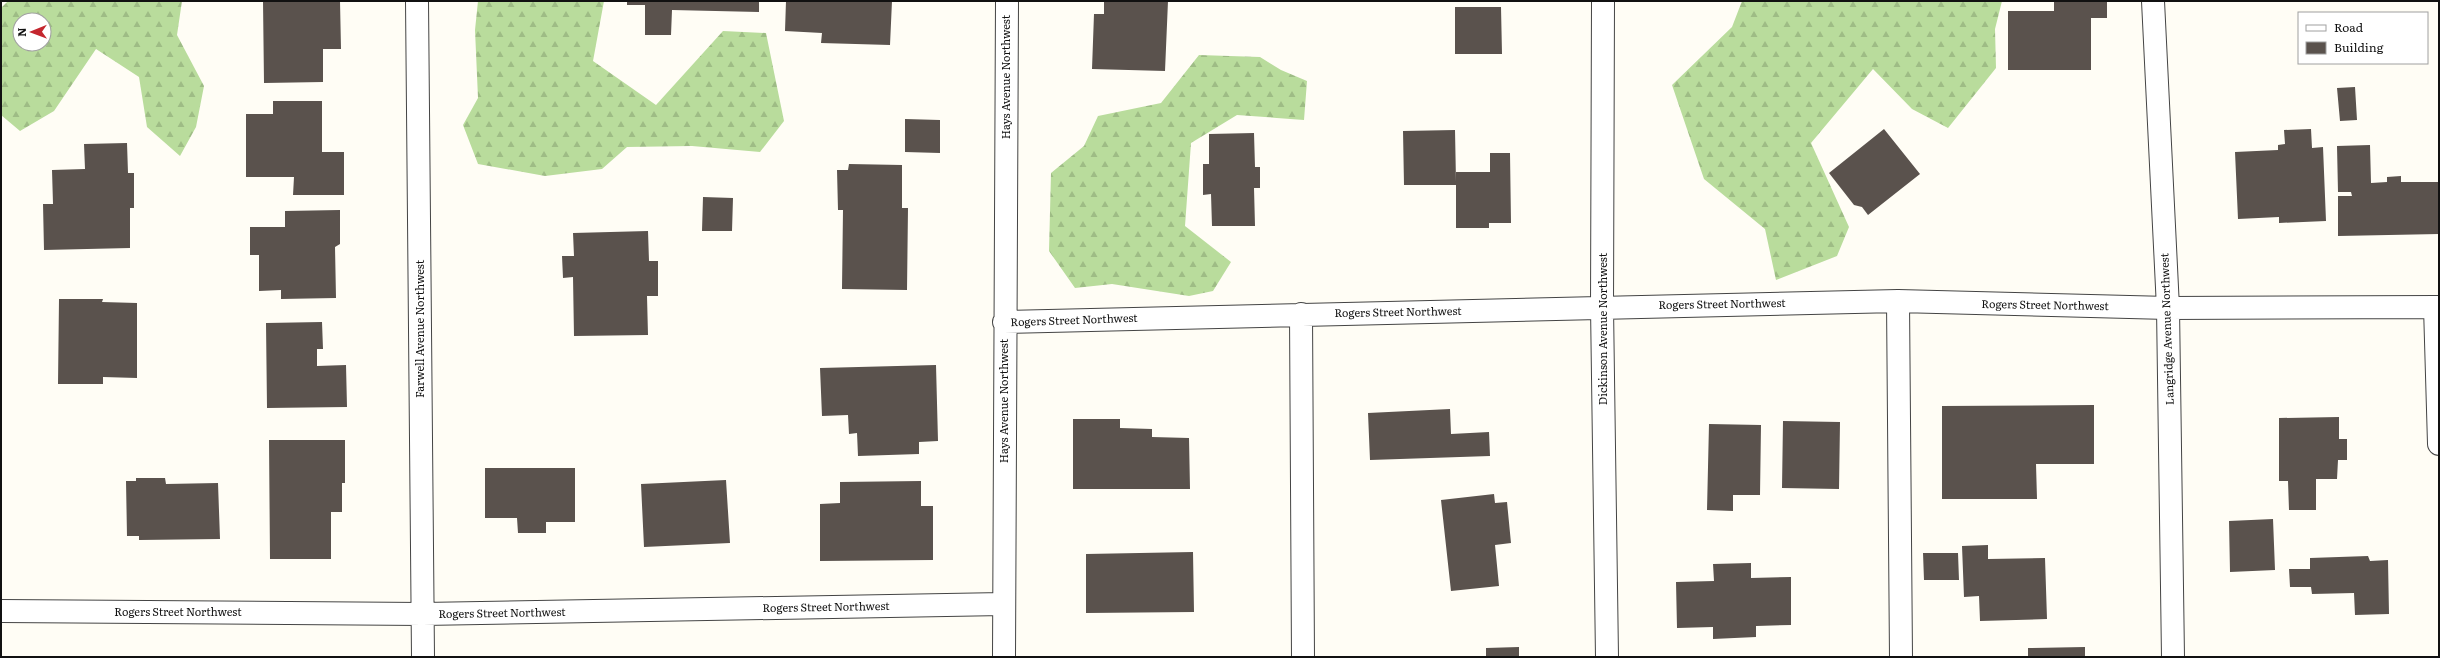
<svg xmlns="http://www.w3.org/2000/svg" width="2440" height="658" font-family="Literata,serif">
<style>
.forest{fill:url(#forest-firs);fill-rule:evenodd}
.building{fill:#5a524d}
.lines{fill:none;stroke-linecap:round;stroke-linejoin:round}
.minor-casing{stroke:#444;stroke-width:24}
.minor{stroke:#fff;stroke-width:22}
.labels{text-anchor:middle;stroke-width:4;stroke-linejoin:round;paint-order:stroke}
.street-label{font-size:11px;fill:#111;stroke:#fff}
</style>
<defs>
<pattern id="forest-firs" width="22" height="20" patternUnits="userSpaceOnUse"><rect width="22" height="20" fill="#b9dc9c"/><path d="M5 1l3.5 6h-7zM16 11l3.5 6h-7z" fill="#9ebc85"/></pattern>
</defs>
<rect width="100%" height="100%" fill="#fffdf5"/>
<!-- forest -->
<path class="forest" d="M8,1H182L177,35L204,86L196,127L180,156L147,127L139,77L96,49L54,111L20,131L1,115V8ZM20,20H44V44H20Z
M478,1H604L593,61L656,105L723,31L766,33L784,121L760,152L692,146L627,147L602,169L545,176L478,164L463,125L478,98L475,30Z
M1742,1H2002L1995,29L1996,68L1948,128L1912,109L1873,69L1811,143L1849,227L1837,256L1776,280L1765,229L1704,179L1672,85L1732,27Z
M1199,55L1260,57L1281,70L1307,81L1304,120L1237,115L1191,143L1185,226L1231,262L1213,291L1189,296L1112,284L1075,288L1049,251L1051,173L1084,146L1098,116L1161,103Z"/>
<!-- building -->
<path class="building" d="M263,1H340L341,49H323V82L264,83Z
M627,1H759V12L672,10L671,35H645V5H627Z
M786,1H892L890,45L821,43L822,33L785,31Z
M1104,1H1168L1165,71L1092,69L1094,14H1104Z
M2054,1H2107V18H2091V70H2008V11H2054Z
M1455,7H1501L1502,54H1455Z
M2355,87L2357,120L2340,121L2337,88Z
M273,101H322V152H344V195H293L294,177H246V114H273Z
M905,119L940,120V153L905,152Z
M1884,129L1920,174L1868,215L1862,207L1854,205L1829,173Z
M2311,129L2312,148L2323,147L2326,221L2279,223V217L2238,219L2235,152L2278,150V145L2285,144L2284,130Z
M1455,130L1456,182V172H1490V153H1510L1511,223H1489V228H1456V185H1404L1403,131Z
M1254,133L1255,167H1260V188H1254L1255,226H1212L1211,194L1203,195V164H1209V134Z
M127,143L128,173H134V208H130V248L44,250L43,204H53L52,170L85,169L84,144Z
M2370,145L2371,183L2387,182V177L2401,176V182H2439V234L2338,236V196H2352L2351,192H2338L2337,146Z
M849,164L902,165V208H908L907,290L842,289L843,210H838L837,170H848Z
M703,197L733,198L732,231H702Z
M340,210V244L335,247L336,298L281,299V290L259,291V255H250V227H285V211Z
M648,231L649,261H658V296H647L648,335L574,336L573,277L563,278L562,256H574L573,233Z
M59,299H103L102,302L137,303V378L103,377V384H58Z
M322,322L323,349H317V366L346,365L347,407L267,408L266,323Z
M936,365L938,441L919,442V454L858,456L857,433L849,434L848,415L822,416L820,368Z
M2094,405V464H2036L2037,499H1942V406Z
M1450,409L1451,434L1489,432L1490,456L1370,460L1368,413Z
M2339,417V439H2347V460H2338L2337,479H2316V510H2289L2288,481H2279V418Z
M1073,419H1120V428L1152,429V437L1189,438L1190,489H1073Z
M1783,421L1840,422L1839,489L1782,488Z
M1709,424L1761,425L1760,495H1733V511L1707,510Z
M269,440H345V483H342V512H331V559H270Z
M485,468H575V522H546V533H518L517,518H485Z
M136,478H165L166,484L218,483L220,539L139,540V536H127L126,481H136Z
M726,480L730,543L644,547L641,484Z
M921,481V506H933V560L820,561V504L840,503V482Z
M1494,494L1495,503L1507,502L1511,543L1495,545L1499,586L1451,591L1441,500Z
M2273,519L2275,570L2230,572L2229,521Z
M1988,545V559L2045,558L2047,619L1980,621L1979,596L1964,597L1962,546Z
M1193,552L1194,612L1086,613V554Z
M1923,553H1958L1959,580H1924Z
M2368,556L2370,561L2388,560L2389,614L2355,615L2354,593L2312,594L2311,587H2290L2289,569H2310V558Z
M1751,563V578L1791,577V625L1756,626V637L1713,639V627L1677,628L1676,582L1714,581L1713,564Z
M1519,647V657H1486V648Z
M2085,647V657H2028V648Z"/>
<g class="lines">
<!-- minor casing -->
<g class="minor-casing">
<path id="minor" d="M417,1L423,657
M1603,1L1602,307L1607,657
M2153,1L2168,308L2173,657
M1898,301L1901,657
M2435,307L2439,444
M1301,314L1303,657
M1004,322L1898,301L2168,308L2439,307
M1,611L423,614L1003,604
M1004,657L1007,1"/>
</g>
<!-- minor -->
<use href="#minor" class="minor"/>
</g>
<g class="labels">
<!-- street labels -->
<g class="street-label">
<text transform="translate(1006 77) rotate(-90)" y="4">Hays Avenue Northwest</text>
<text transform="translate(1722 304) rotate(-1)" y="4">Rogers Street Northwest</text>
<text transform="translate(2045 305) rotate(1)" y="4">Rogers Street Northwest</text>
<text transform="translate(1398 312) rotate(-1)" y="4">Rogers Street Northwest</text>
<text transform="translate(1074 320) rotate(-2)" y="4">Rogers Street Northwest</text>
<text transform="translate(420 329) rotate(-90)" y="4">Farwell Avenue Northwest</text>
<text transform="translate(1603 329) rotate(-90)" y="4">Dickinson Avenue Northwest</text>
<text transform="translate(2167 329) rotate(-92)" y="4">Langridge Avenue Northwest</text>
<text transform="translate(1004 401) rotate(-90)" y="4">Hays Avenue Northwest</text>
<text transform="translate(826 607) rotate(-1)" y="4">Rogers Street Northwest</text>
<text x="178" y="616">Rogers Street Northwest</text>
<text transform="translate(502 613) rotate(-1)" y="4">Rogers Street Northwest</text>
</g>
</g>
<!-- border -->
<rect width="2440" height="658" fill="none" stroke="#111111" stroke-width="4"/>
<!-- legend -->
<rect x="2298" y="12" width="130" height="52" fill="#ffffff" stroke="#a0a0a0"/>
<rect x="2306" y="25" width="20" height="6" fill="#ffffff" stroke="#a0a0a0"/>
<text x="2334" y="32" font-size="12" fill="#111111">Road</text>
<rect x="2306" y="42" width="20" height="12" fill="#5a524d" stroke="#a0a0a0"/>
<text x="2334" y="52" font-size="12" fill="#111111">Building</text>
<!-- north arrow -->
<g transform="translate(32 32) rotate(269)"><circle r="19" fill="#ffffff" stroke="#a0a0a0"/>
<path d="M0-3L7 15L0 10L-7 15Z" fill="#c4262e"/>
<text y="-6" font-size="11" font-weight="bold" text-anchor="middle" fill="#111111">N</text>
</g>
</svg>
